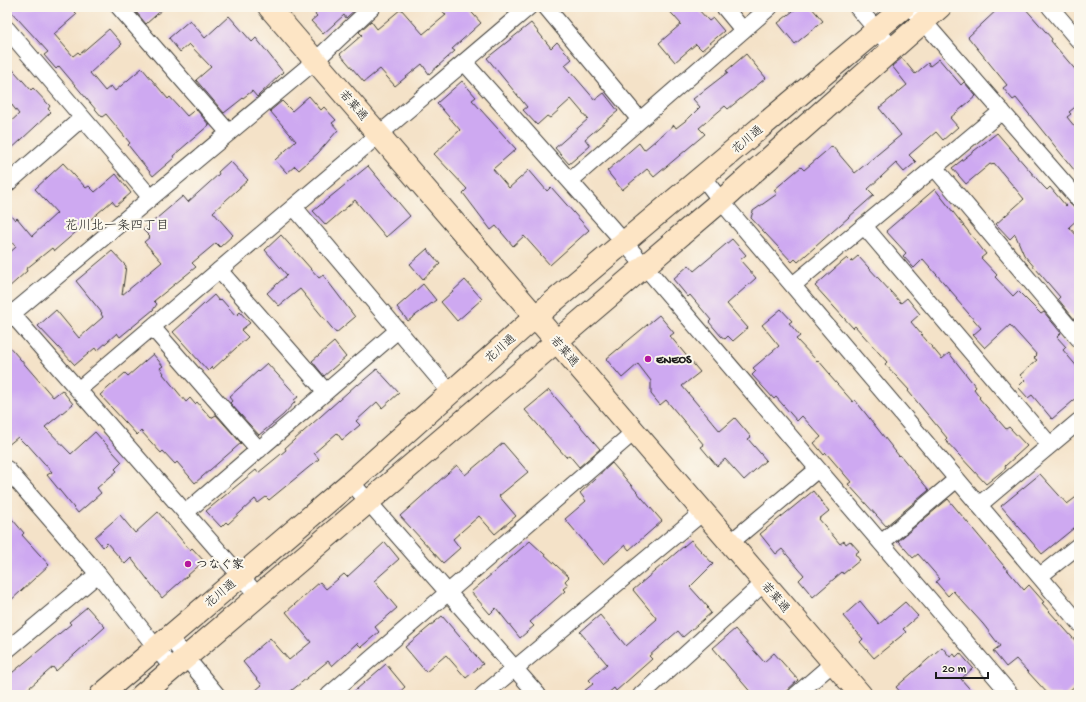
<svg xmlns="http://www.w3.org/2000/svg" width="1086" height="702" font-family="'Gochi Hand','Klee One',sans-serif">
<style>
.building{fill:#cea9f1}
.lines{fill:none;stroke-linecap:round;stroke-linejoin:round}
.street-casing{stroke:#3c3a36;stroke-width:18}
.secondary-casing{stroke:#3c3a36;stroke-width:24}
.street{stroke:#fff;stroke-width:16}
.secondary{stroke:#fde5c5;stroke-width:22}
.poi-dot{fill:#b5179e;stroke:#fbf7ec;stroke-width:1.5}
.labels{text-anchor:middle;stroke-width:4;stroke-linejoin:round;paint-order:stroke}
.street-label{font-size:12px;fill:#1c1c1c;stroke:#fbf7ec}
.poi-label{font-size:12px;font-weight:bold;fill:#1c1c1c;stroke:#fbf7ec;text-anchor:start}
.neighbourhood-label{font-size:13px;fill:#1c1c1c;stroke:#fbf7ec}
</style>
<rect width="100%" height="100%" fill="#fbf7ec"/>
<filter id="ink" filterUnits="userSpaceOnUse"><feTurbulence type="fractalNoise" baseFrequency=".025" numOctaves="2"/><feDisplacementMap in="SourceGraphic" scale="8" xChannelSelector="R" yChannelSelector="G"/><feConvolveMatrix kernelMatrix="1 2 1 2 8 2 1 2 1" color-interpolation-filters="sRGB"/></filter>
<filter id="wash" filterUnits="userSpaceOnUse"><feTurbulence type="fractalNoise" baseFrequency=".012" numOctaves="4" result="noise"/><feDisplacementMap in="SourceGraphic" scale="16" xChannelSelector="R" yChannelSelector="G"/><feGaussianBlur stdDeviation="0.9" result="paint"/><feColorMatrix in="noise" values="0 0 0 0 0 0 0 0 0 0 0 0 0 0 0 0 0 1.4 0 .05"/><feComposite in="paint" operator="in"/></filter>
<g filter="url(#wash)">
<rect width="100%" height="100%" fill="#f4e2c8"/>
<g id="blocks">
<!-- building -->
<path class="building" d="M7,7H70L77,14L54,34L73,56L78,52L80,54L109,29L122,44L90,73L105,91L111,86L115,91L142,68L168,99L170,97L187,116L196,109L209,125L173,156L174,158L153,176L128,145L130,143L106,114L102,117L59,66L56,69L44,55L48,52Z
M132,7H165L146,24Z
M309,7H358L346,18L344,15L323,34L311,21L317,16Z
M439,7H467L481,23L452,49L455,51L429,74L422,64L395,86L380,69L364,82L340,54L362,35L359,32L371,21L377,29L401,9L423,34L446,15Z
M666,7H696L709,21L713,18L724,31L702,50L696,44L675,62L659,43L681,24Z
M798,7H811L823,21L795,44L778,23Z
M1000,7H1024L1052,39L1051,41L1079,74V104L1069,112L1071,114L1067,117L1079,132V176L1016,98L1013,100L1003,88L1007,85L968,37Z
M229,16L252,42L256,38L283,72L257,97L252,91L224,113L196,80L211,67L189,44L180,52L169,38L190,20L205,38Z
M531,23L551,48L557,42L572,59L565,65L595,100L604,93L618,111L585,139L590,146L569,164L555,148L588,119L571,99L550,118L547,116L537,125L523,110L527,107L487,58Z
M746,54L766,78L728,109L725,106L699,128L705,134L654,177L647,169L622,190L607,171L639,143L644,150L674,125L676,128L689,118L700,107L693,99L728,72L726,71Z
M902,58L915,74L928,63L930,66L939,59L961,85L964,82L976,96L950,118L958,127L943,140L936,132L909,155L916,162L904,172L896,163L868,189L874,195L798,262L795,259L792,262L751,218L753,211L777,194L774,190L801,167L804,170L832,146L855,173L901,135L879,108L907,85L892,66Z
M7,63L31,90L33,88L50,106L48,109L51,112L7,153V125L19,114L7,99Z
M462,81L476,97L472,100L516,149L493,169L509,188L529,170L547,191L551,187L589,230L550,265L524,236L513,246L496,226L491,230L463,193L467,189L434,154L460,130L437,103Z
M309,96L321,110L324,107L336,120L332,123L338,130L318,153L299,170L295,166L287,173L275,160L296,141L270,111L282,101L292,111Z
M997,133L1043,186L1047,190L1050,187L1066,206L1069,203L1076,209H1079V218L1069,227L1079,238V317L1075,320L1058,299L1060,297L1024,255L1015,234L1010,239L996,224L1024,199L994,163L992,165L990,164L966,184L952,168Z
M230,161L248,180L213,212L233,235L220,247L216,243L192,263L196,267L154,301L157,304L153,310L120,337L117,333L97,351L95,348L75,365L38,326L56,310L79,338L103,317L101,314L102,313L76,281L112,251L126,266L122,295L162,262L144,242L150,237L143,230L183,196L188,202L219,174L218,172Z
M63,163L86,188L89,186L95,192L116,174L131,193L116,206L112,201L54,251L52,248L26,269L27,271L7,289V255L16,247L7,237V210L15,220L17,218L32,236L57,213L35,189Z
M368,166L410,216L386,237L355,200L326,225L313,211Z
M935,189L986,254L981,258L997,275L995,277L1013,296L1018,291L1041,314L1044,312L1061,333L1057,337L1066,347L1063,350L1079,369V396L1052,419L1032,395L1028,398L1018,387L1025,380L1020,375L1037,360L1034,358L1037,355L1010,325L985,348L973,335L981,328L956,299L957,298L923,259L914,268L903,256L906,253L886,231Z
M281,235L319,278L323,275L355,317L336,333L300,289L279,306L267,293L287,275L265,250Z
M732,239L746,255L740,260L756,278L727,304L748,328L733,341L728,336L725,339L721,336L709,322L711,320L690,295L688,297L673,279L689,265L694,271Z
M427,249L440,264L423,279L410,264Z
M858,256L901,303L907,298L920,314L911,322L942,359L949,353L976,387L974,389L980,397L979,398L1006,429L1009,427L1027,446L1005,466L1006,468L986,484L945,440L947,438L908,391L909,390L885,364L887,362L855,326L853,328L815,286L842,262L847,258L851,262Z
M465,280L482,299L457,321L441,302Z
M423,284L436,300L408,321L397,307Z
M214,295L219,301L221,299L236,316L240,312L250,323L241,330L248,337L213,369L212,367L208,371L173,332Z
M781,309L792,321L789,323L800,336L796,339L817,361L818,360L830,374L829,375L853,402L855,400L899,456L900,455L929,490L886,526L848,484L851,482L826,453L824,455L814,443L821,437L802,416L797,421L776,397L774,399L752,375L756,371L753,368L779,346L762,325Z
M659,315L674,333L670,336L700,372L682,386L720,431L735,418L751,437L748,439L766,460L744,480L725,459L717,466L701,447L704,445L666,400L660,405L651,394V381L638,364L622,378L606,359Z
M334,342L346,357L324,376L312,361Z
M7,344L53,397L62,390L73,404L45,427L71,454L95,432L122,462L115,469L117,471L97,488L101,493L78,513L47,475L52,472L27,444L26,445L18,437L7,446Z
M153,354L163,366L160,368L164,373L163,374L186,402L190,398L195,404L197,402L211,418L216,415L241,443L195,483L177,462L175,464L163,451L161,453L141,431L137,435L100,395L125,373L128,376Z
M267,363L298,397L294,400L295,402L283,415L259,435L230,403L232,401L229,397Z
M377,369L399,393L382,408L377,402L356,421L360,425L342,440L337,433L314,453L319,459L269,500L266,497L258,503L255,499L228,524L226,522L221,527L206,511L256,470L258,473L286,450L285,448L357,384L358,385Z
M549,390L600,449L579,467L569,455L566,457L525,410Z
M503,443L528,472L499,496L516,516L495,534L479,516L453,539L460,548L443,563L400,516L457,465L465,475Z
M612,463L662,521L629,550L625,545L603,564L565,519L586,501L580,493Z
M1040,474L1067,504L1079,495V524L1042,554L1001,506Z
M813,491L829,511L819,519L840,544L844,541L846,544L850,541L859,551L855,554L860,560L843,574L842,572L813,597L799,580L804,575L782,549L776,554L760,534Z
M948,499L1024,590L1029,585L1044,602L1042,603L1079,645V682L1065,695H1049L1016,659L1006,667L993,651L1000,646L983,624L953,591L948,596L936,582L940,579L918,554L913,558L898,541Z
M158,512L190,550L192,548L204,561L162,598L131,558L125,564L107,543L103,547L95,537L120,515L135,533Z
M7,513L24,533L22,535L49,565L7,604Z
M691,540L713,564L690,587L708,607L707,608L711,613L683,637L678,631L649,656L652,659L616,691L614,688L606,695H579L593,684L589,680L607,664L580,632L600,615L626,646L657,619L633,590Z
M530,541L569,577L565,581L568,585L563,589L565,591L530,622L534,626L520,638L496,608L490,614L471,592Z
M385,542L399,559L374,581L397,608L375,627L379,632L361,647L357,643L332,666L328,661L286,695H250L262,685L243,662L256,650L270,638L289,660L311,642L286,612L320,582L326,589L344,574L347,577Z
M860,601L879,624L905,602L918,616L903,629L906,632L874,658L860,642L863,639L843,616Z
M87,607L105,627L56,671L53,667L21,695H7V677L71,624L69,622Z
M442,616L483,664L466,678L446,655L426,672L405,647Z
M735,629L764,662L774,653L798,680L782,695H753L713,648Z
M942,647L950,657L954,654L956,657L960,653L973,668L961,679L975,695H903L896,687Z
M386,664L405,687L396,695H350Z"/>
</g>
</g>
<g filter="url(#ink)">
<use href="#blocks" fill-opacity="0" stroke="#3c3a36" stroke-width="1"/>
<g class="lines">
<!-- street casing -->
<g class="street-casing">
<path id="street" d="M119,7L229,133
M546,7L640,120
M724,7L743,30
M857,7L893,49
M911,7L1079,200
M1050,7L1079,41
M7,29L151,198
M464,62L624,242L1011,695
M934,167L1079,339
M702,176L721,201L1079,623
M570,181L770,7
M7,184L82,118
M294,207L451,393
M864,226L1050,445
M219,270L326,392
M793,285L1002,111
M12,314L258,596
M7,318L315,61L372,7
M152,327L259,450
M78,390L529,7
M7,469L98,574L173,669
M351,482L538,695
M979,505L1079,421
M185,513L398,330
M730,543L818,469
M881,543L957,479
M1040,576L1079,545
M169,637L217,695
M7,650L98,574
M329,695L634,432
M483,695L703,512
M641,695L764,583
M796,695L833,663"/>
</g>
<!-- secondary casing -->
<g class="secondary-casing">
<path id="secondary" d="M269,7L861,695
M101,695L351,482L535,317L904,7
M142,695L721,201L940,7"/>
</g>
<!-- street -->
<use href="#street" class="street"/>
<!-- secondary -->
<use href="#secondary" class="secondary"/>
</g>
</g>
<!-- markers -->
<g class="poi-dot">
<circle cx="648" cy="359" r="4"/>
<circle cx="188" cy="564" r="4"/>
</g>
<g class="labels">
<!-- street labels -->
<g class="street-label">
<text transform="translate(354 105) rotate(49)" y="4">若葉通</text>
<text transform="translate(747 139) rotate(-40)" y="4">花川通</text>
<text transform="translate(500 348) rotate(-42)" y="4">花川通</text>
<text transform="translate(565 351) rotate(49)" y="4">若葉通</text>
<text transform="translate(220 593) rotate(-40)" y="4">花川通</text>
<text transform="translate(776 597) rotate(49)" y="4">若葉通</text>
</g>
<!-- poi labels -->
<g class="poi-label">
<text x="656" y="363">ENEOS</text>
<text x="196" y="568">つなぐ家</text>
</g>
<!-- neighbourhood labels -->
<g class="neighbourhood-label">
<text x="117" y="229">花川北一条四丁目</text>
</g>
</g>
<!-- margin -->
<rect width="1086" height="702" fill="none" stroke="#fbf7ec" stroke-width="24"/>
<!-- scale -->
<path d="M936 672v6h52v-6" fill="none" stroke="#1c1c1c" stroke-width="2"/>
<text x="942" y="672" font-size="12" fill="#1c1c1c" stroke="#fbf7ec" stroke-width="3" paint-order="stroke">20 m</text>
</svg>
